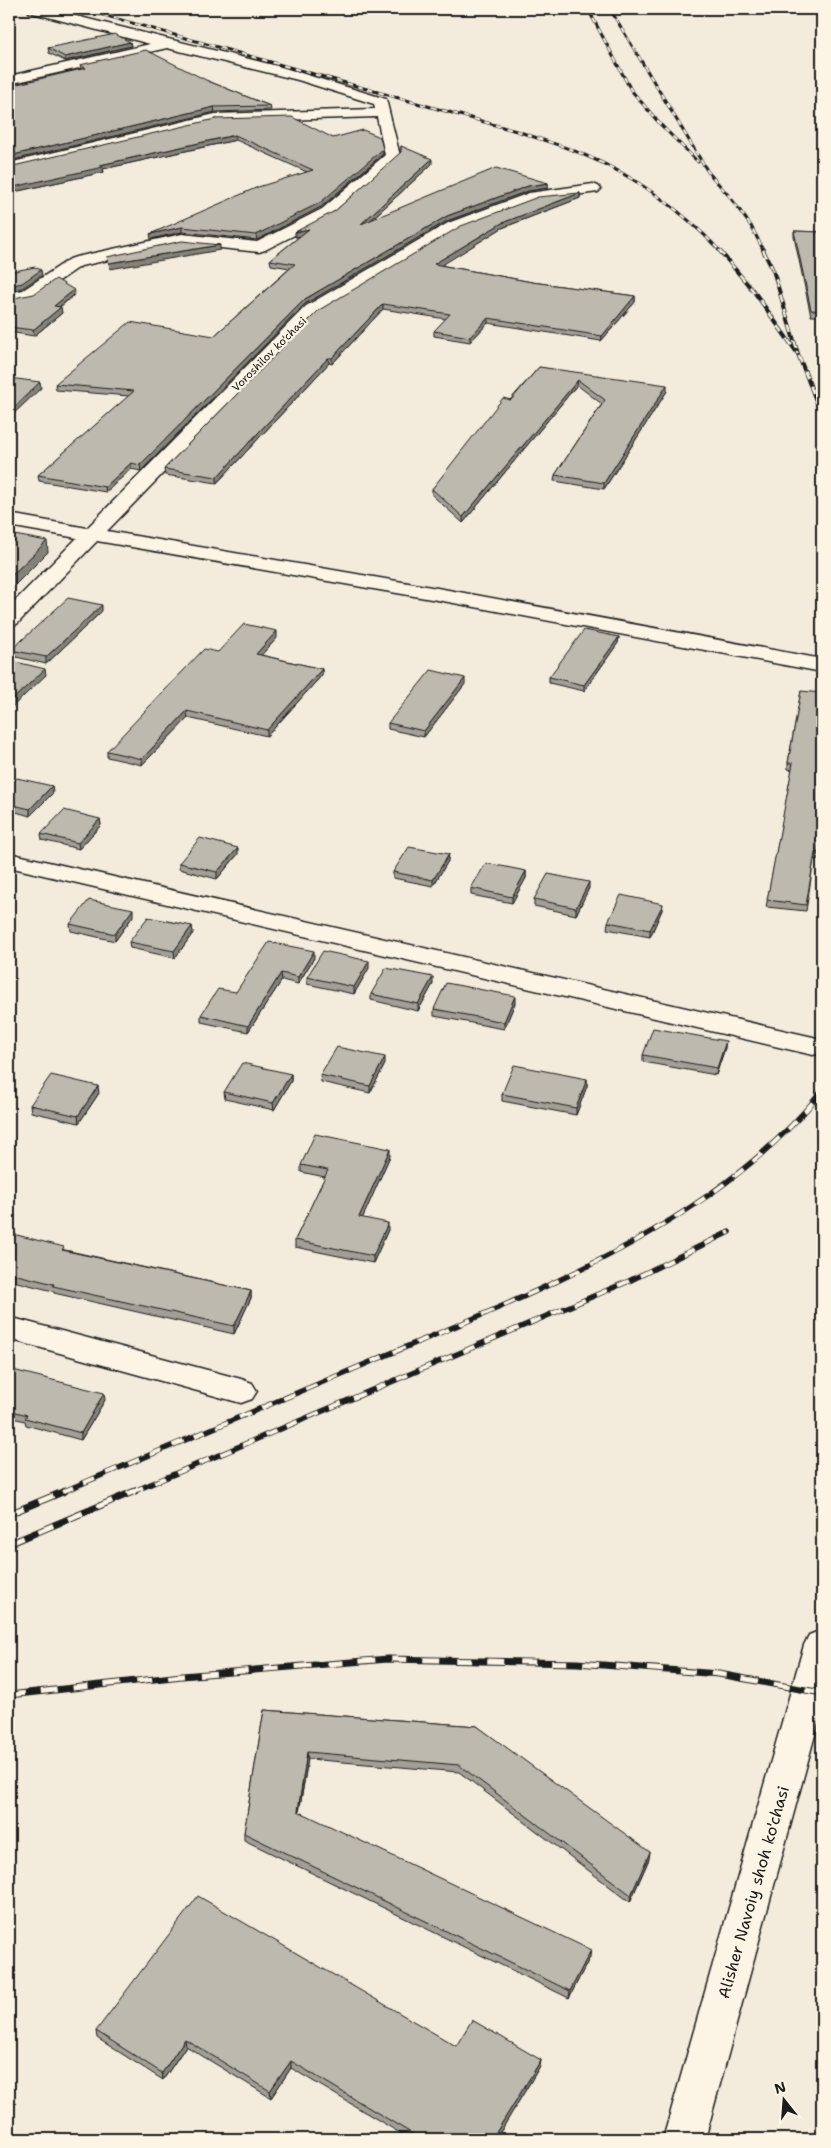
<svg xmlns="http://www.w3.org/2000/svg" width="831" height="2148" font-family="'Shantell Sans',sans-serif">
<style>
.lines{fill:none;stroke-linecap:round;stroke-linejoin:round}
.minor-casing{stroke:#1c1c1c;stroke-width:3}
.minor{fill:#fcf5e5;fill-rule:evenodd}
.rail-far3-casing{stroke:#1c1c1c;stroke-width:3}
.rail-far2-casing{stroke:#1c1c1c;stroke-width:4}
.rail-far1-casing{stroke:#1c1c1c;stroke-width:5.5}
.rail-casing{stroke:#1c1c1c;stroke-width:7}
.rail-far3{stroke:#fcf5e5;stroke-width:2;stroke-dasharray:5.5;stroke-linecap:butt}
.rail-far2{stroke:#fcf5e5;stroke-width:2.5;stroke-dasharray:8;stroke-linecap:butt}
.rail-far1{stroke:#fcf5e5;stroke-width:4;stroke-dasharray:12;stroke-linecap:butt}
.rail{stroke:#fcf5e5;stroke-width:5;stroke-dasharray:16;stroke-linecap:butt}
.wall{fill:#a39f96;stroke:#1c1c1c}
.shaded-wall{fill:#85827a;stroke:#1c1c1c}
.building{fill:#beb9ae;stroke:#1c1c1c}
.labels{text-anchor:middle;stroke-width:4.5;stroke-linejoin:round;paint-order:stroke}
.far-street-label{font-size:11px;fill:#1c1c1c;stroke:#fcf5e5}
.near-street-label{font-size:16px;fill:#1c1c1c;stroke:#fcf5e5}
</style>
<rect width="100%" height="100%" fill="#f3ecdd"/>
<filter id="ink" filterUnits="userSpaceOnUse"><feTurbulence type="fractalNoise" baseFrequency=".02" numOctaves="2"/><feDisplacementMap in="SourceGraphic" scale="10" xChannelSelector="R" yChannelSelector="G"/><feConvolveMatrix kernelMatrix="1 2 1 2 8 2 1 2 1" color-interpolation-filters="sRGB"/></filter>
<g filter="url(#ink)">
<g class="lines">
<!-- minor casing -->
<g class="minor-casing">
<path id="minor" d="M28,9H48L281,67L386,99L400,156L334,215L265,250L259,252L182,244L81,266L34,298L9,303V293L23,290L70,259L76,257L182,234L257,242L322,209L385,155L377,117L215,122L9,171V163L215,114L375,109L374,104L298,80L167,48L9,84V76L150,44L29,12Z
M593,184L598,186L601,189L598,192L537,200L460,229L318,314L107,531L443,589L822,659V672L443,601L97,541L17,624L9,625V607L77,538L9,526V514L87,528L306,306L448,223L529,193Z
M9,853L813,1037L822,1040V1052L813,1055L9,867Z
M9,1317L241,1379L252,1383L257,1391L252,1399L241,1403L9,1339Z
M822,1630V1709L705,2139H663L804,1645L809,1635Z"/>
</g>
<!-- minor -->
<use href="#minor" class="minor"/>
<!-- rail-far3 casing -->
<g class="rail-far3-casing">
<path id="rail-far3" d="M82,9L520,132C541,140 562,145 582,154C634,175 682,210 720,251
M588,9L631,90L660,124L698,162
M610,9L708,172L730,197L751,226L764,251"/>
</g>
<!-- rail-far2 casing -->
<g class="rail-far2-casing">
<path id="rail-far2" d="M719,250L755,293L798,354
M763,250L773,270L798,354L822,416"/>
</g>
<!-- rail-far1 casing -->
<g class="rail-far1-casing">
<path id="rail-far1" d="M62,1492C166,1448 271,1404 375,1360C527,1296 717,1224 822,1091
M132,1492L629,1281L729,1232"/>
</g>
<!-- rail casing -->
<g class="rail-casing">
<path id="rail" d="M9,1514L65,1491
M9,1544L135,1491
M9,1695L182,1676L388,1659L577,1663L719,1674L822,1693"/>
</g>
<!-- rail-far3 -->
<use href="#rail-far3" class="rail-far3"/>
<!-- rail-far2 -->
<use href="#rail-far2" class="rail-far2"/>
<!-- rail-far1 -->
<use href="#rail-far1" class="rail-far1"/>
<!-- rail -->
<use href="#rail" class="rail"/>
</g>
<!-- wall -->
<path class="wall" d="M130,42L131,46L65,61L49,53L48,48Z
M80,65L208,81L270,106L271,110L215,112L81,69Z
M215,119L333,138L383,149V154L321,207L257,240L182,232L151,239L307,172L236,140L103,169L104,172L9,193Z
M401,146L432,164L372,219L548,183V188L528,191L447,221L305,304L141,471L131,469L106,492L39,481L38,475L129,396L56,390L55,384L214,336L290,268L271,265L270,260L300,236L295,237L335,211L401,153Z
M580,193V198L502,228L440,265L532,282L635,296V302L601,341L488,323L470,342L434,336V331L446,319L383,309L332,364L329,363L217,483L165,475L164,469L319,310Z
M794,231L822,232V316H811L794,237Z
M74,295L60,307L62,313L34,336L9,332V299Z
M539,367L667,391L604,489L554,481L555,475L602,404L577,385L463,523L432,495V489Z
M102,611L46,664L12,656L11,650Z
M619,637L618,643L584,691L549,683V677Z
M277,638L261,655L322,669V675L267,736L188,718L142,765L107,757V751L218,652Z
M465,684L424,737L388,729V723Z
M801,691L819,789L822,828L817,860L814,859L806,911L766,907L792,770L788,769V763Z
M9,786H52L53,793L30,816L9,810Z
M100,819L101,825L79,849L42,840L41,834Z
M238,854L217,879L179,869V863Z
M448,861L433,886L393,878V872Z
M526,871V878L512,903L471,895V888Z
M589,888L576,915L534,906V899Z
M662,910L650,937L607,929L608,922Z
M133,916L115,941L71,931L70,924Z
M192,926L193,933L175,958L130,948L129,942Z
M314,958L298,984L282,980L248,1032L201,1022V1015L236,992Z
M369,968L354,994L307,984V977Z
M433,984L418,1011L371,1000V994Z
M515,1003L504,1029L434,1016V1009Z
M725,1048L716,1075L643,1062V1055Z
M385,1064L370,1093L321,1082L320,1075Z
M291,1074V1081L274,1110L225,1099L224,1092Z
M587,1079V1086L576,1115L502,1101V1094Z
M99,1093L79,1123L31,1112L30,1105Z
M390,1156L362,1218L388,1230L373,1263L295,1247V1240L325,1177L301,1172V1165Z
M9,1233L65,1250L251,1291V1298L234,1334L54,1293L53,1291L9,1280Z
M9,1369L105,1400L81,1440L26,1425L25,1421L9,1417Z
M264,1710L477,1726L649,1859L630,1902L459,1772L308,1759L299,1812L590,1957L569,1998L244,1840V1833Z
M96,2031L456,2046L541,2060L540,2066L496,2139H410L291,2068L271,2098L186,2046L163,2080L97,2038Z"/>
<!-- shaded-wall -->
<path class="shaded-wall" d="M130,42L131,46L65,61V57Z
M214,107L215,112L9,161V156Z
M235,135L236,140L103,169L104,172L9,193V188L100,165Z
M383,149V154L321,207L257,240L256,235Z
M432,159V164L361,229V224Z
M548,183V188L528,191L447,221L305,304L141,471L140,465L305,299L447,216L528,186Z
M580,193V198L502,228L434,270V264L502,223Z
M182,227V232L151,239L150,234Z
M309,229V235L295,237V232Z
M220,245V250L110,269L109,263Z
M41,270L42,275L22,288L9,292V286Z
M74,290V295L54,311V306Z
M635,296V302L601,341L602,336Z
M383,304V309L332,364V358Z
M61,307L62,313L34,336L33,330Z
M488,318V323L470,342V337Z
M328,358L329,363L217,483V477Z
M578,380L577,385L463,523V517Z
M40,382L41,388L9,418V412Z
M667,385V391L604,489V483Z
M131,463V469L106,492L105,487Z
M47,541L48,552L9,591V578Z
M102,605V611L46,664V657Z
M277,631V638L256,661V654Z
M619,637L618,643L584,691V685Z
M45,669L46,675L9,710V703Z
M322,669V675L267,736V730Z
M465,678V684L424,737V731Z
M187,711L188,718L142,765V759Z
M52,786L53,793L30,816V809Z
M100,819L101,825L79,849L78,843Z
M238,848V854L217,879V872Z
M449,854L448,861L433,886V880Z
M526,871V878L512,903V897Z
M589,882V888L576,915V908Z
M663,904L662,910L650,937V930Z
M133,909V916L115,941V934Z
M192,926L193,933L175,958L174,951Z
M314,951V958L298,984V977Z
M369,961V968L354,994V987Z
M281,973L282,980L248,1032V1026Z
M433,977V984L418,1011V1004Z
M515,996V1003L504,1029V1022Z
M726,1041L725,1048L716,1075L717,1068Z
M385,1057V1064L370,1093V1086Z
M291,1074V1081L274,1110L273,1103Z
M587,1079V1086L576,1115V1108Z
M98,1086L99,1093L79,1123L78,1116Z
M390,1149V1156L360,1224L359,1217Z
M388,1223V1230L373,1263V1256Z
M251,1291V1298L234,1334V1326Z
M104,1393L105,1400L81,1440V1433Z
M307,1752L308,1759L298,1818V1811Z
M650,1852L649,1859L630,1902L631,1895Z
M14,1888L16,1895L9,1905V1896Z
M591,1950L590,1957L569,1998L570,1991Z
M185,2039L186,2046L163,2080L162,2073Z
M541,2060L540,2066L496,2139H492Z
M291,2061V2068L271,2098L270,2091Z"/>
<!-- building -->
<path class="building" d="M115,34L130,42L65,57L48,48Z
M146,50L208,81L270,106L214,107L9,156V86L86,68L80,65Z
M292,117L333,138L363,130L380,137L383,149L321,202L256,235L182,227L150,234L258,187L313,170L235,135L100,165L103,167L9,188V167L215,119Z
M401,146L432,159L361,224L496,168L548,183L528,186L447,216L305,299L140,465L131,463L105,487L38,475L134,391L55,384L130,322L214,336L295,264L270,260L309,229L295,232L335,211L401,152Z
M580,193L502,223L434,264L532,282L635,296L602,336L488,318L470,337L434,331L450,314L383,304L332,358H328L217,477L164,469L319,310L461,226L538,197Z
M794,231L822,232V311L811,310Z
M182,241L220,245L109,263L107,257Z
M35,267L41,270L22,283L9,286V272Z
M56,279L74,290L54,306L61,307L33,330L9,327V299L34,294Z
M539,367L667,385L604,483L555,475L605,400L578,380L463,517L432,489L503,398L511,400Z
M9,378L40,382L9,412Z
M9,534L47,541L9,578Z
M68,598L102,605L46,657L11,650Z
M244,624L277,631L256,654L322,669L267,730L187,711L142,759L107,751L204,649L218,652Z
M584,630L619,637L584,685L549,677Z
M12,661L45,669L9,703V664Z
M431,670L465,678L424,731L388,723Z
M801,691L822,693V770L819,789L822,790V827L818,853H815L806,905L767,900L793,763H788Z
M17,778L52,786L30,809L9,804V786Z
M64,810L100,819L78,843L41,834Z
M200,838L238,848L217,872L179,863Z
M409,847L449,854L433,880L393,872Z
M486,863L526,871L512,897L471,888Z
M548,874L589,882L576,908L534,899Z
M621,895L663,904L650,930L608,922Z
M89,900L133,909L115,934L70,924Z
M148,917L192,926L174,951L129,942Z
M269,942L314,951L298,977L281,973L248,1026L201,1015L218,989L236,992Z
M323,951L369,961L354,987L307,977Z
M386,968L433,977L418,1004L371,994Z
M446,983L515,996L504,1022L434,1009Z
M653,1028L726,1041L717,1068L643,1055Z
M337,1047L385,1057L370,1086L320,1075Z
M242,1063L291,1074L273,1103L224,1092Z
M514,1065L587,1079L576,1108L502,1094Z
M51,1075L98,1086L78,1116L30,1105Z
M315,1134L390,1149L359,1217L388,1223L373,1256L295,1240L328,1170L301,1165Z
M9,1233L64,1247L62,1250L251,1291L234,1326L53,1286L54,1284L9,1273Z
M9,1369L104,1393L81,1433L25,1418L27,1415L9,1410Z
M264,1710L477,1726L650,1852L631,1895L459,1765L307,1752L298,1811L591,1950L570,1991L244,1833Z
M9,1886L14,1888L9,1896Z
M198,1896L456,2046L472,2020L541,2060L492,2139H421L291,2061L270,2091L185,2039L162,2073L96,2031Z"/>
</g>
<g class="labels">
<!-- far-street labels -->
<g class="far-street-label">
<text transform="translate(269 354) rotate(-45)" y="4">Voroshilov ko'chasi</text>
</g>
<!-- near-street labels -->
<g class="near-street-label">
<text transform="translate(753 1892) rotate(-74)" y="6">Alisher Navoiy shoh ko'chasi</text>
</g>
</g>
<!-- margin -->
<rect width="831" height="2148" fill="none" stroke="#fcf5e5" stroke-width="30"/>
<rect x="15" y="15" width="801" height="2118" fill="none" stroke="#1c1c1c" stroke-width="2" filter="url(#ink)"/>
<!-- north arrow -->
<g transform="translate(784 2100) rotate(343)" stroke="#fcf5e5" stroke-width="4" paint-order="stroke">
<path d="M0-4L9 19L0 12L-9 19Z" fill="#1c1c1c"/>
<text y="-8" font-size="14" font-weight="bold" text-anchor="middle" fill="#1c1c1c">N</text>
</g>
</svg>
